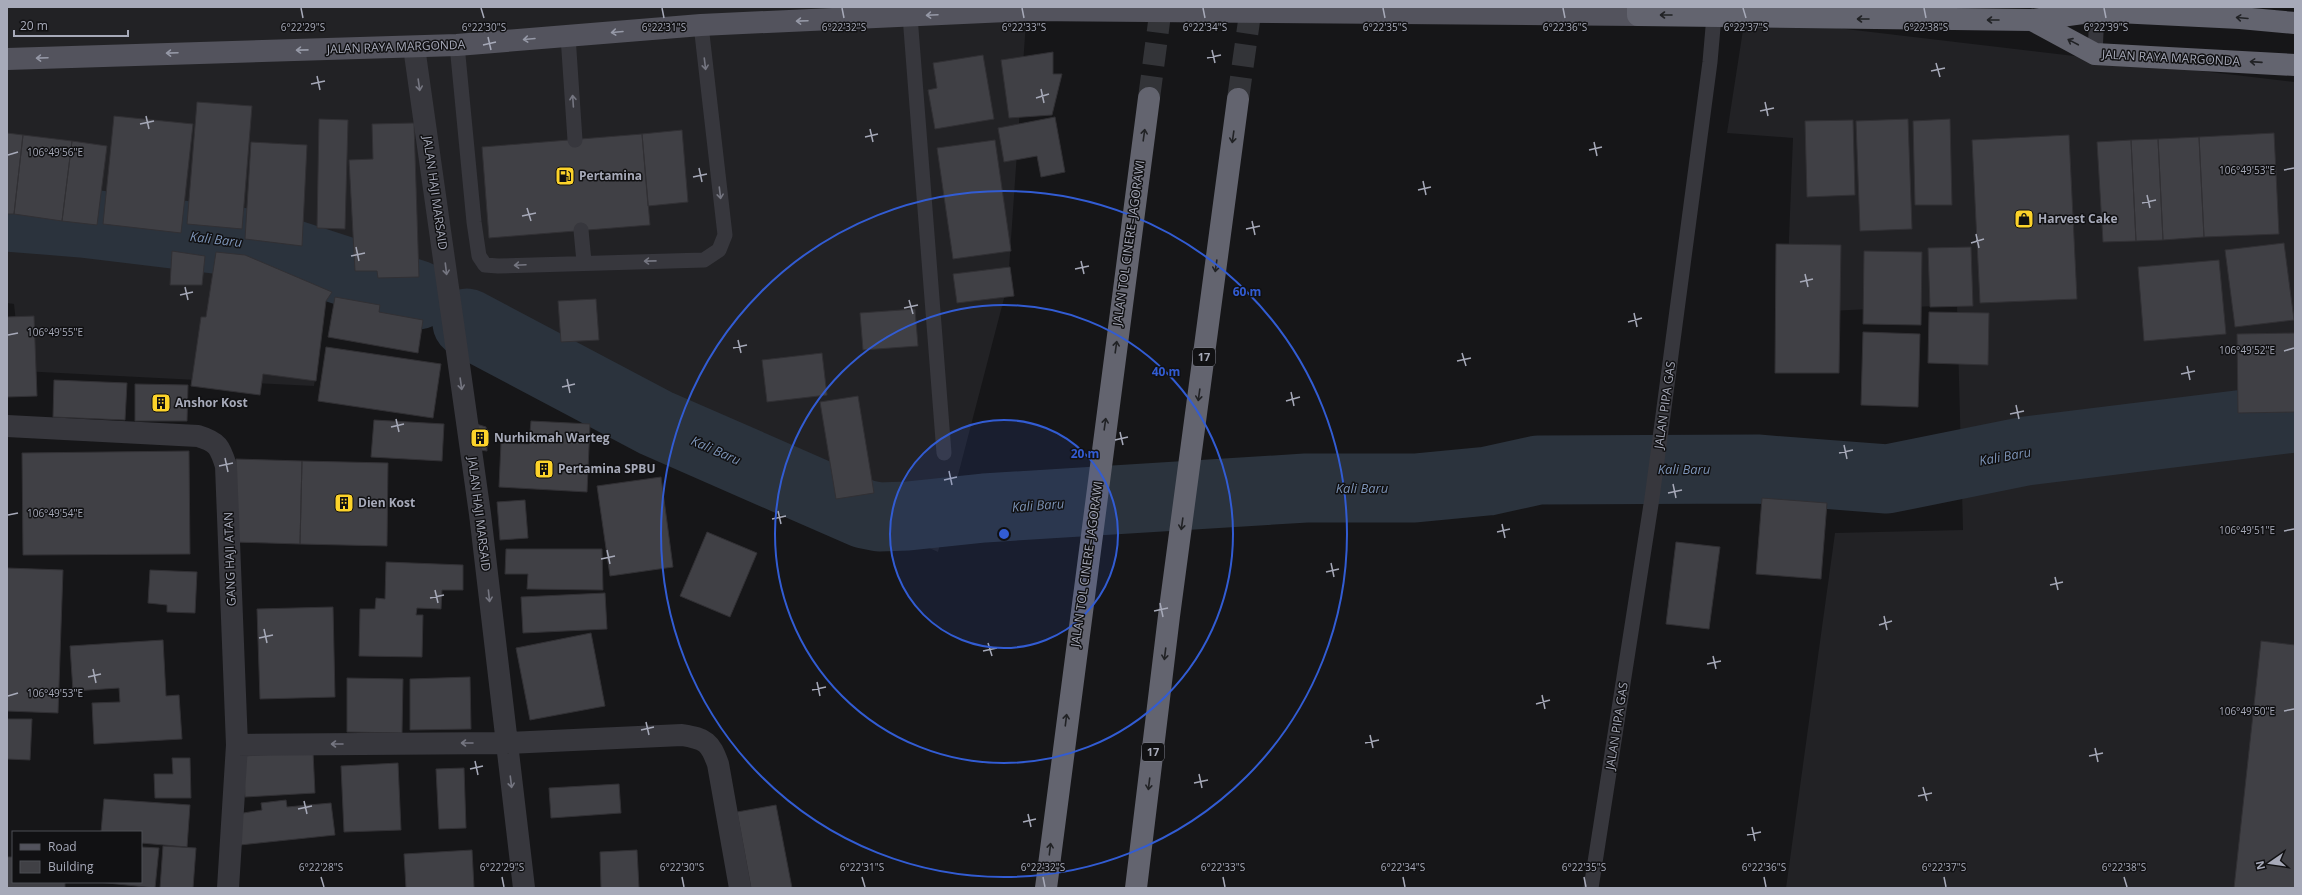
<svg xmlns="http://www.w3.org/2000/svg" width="2302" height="895" font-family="'Open Sans',sans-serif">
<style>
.built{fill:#222225}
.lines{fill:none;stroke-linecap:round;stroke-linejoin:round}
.river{stroke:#2b333d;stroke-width:69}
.building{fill:#404045;stroke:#313034}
.highway-tunnel{stroke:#333438;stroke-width:22;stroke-dasharray:22 11;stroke-linecap:butt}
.lane{stroke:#37373d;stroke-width:15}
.street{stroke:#37373d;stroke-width:22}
.primary{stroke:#53535d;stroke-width:22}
.highway{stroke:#63646f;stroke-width:22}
.oneway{stroke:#9699a7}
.oneway2{stroke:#212225}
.oneway3{stroke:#757681}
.ticks{fill:none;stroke:#a7aab9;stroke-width:1.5}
.ring{fill:none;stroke:#325cd3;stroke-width:2}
.labels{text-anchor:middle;stroke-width:3;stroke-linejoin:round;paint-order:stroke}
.shield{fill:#111113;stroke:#7a7c87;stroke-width:1}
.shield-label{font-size:11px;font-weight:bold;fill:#a7aab9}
.street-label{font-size:12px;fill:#a7aab9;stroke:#111113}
.poi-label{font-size:12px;font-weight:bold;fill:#a7aab9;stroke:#111113;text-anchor:start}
.water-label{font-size:13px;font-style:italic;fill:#7c93b6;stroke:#111113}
.ticks-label{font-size:10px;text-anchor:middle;fill:#a7aab9;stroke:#111113;stroke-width:3;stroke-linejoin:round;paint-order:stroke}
.centre{fill:#325cd3;stroke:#111113;stroke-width:2}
.ring-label{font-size:12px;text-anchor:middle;font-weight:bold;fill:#325cd3;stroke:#111113;stroke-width:3;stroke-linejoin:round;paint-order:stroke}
</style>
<rect width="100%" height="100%" fill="#161618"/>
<!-- built -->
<path class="built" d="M7,7H1027L1008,283L938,552L330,273L314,386L21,371L14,304L7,303Z
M1745,17L2295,82V888H1786L1835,533L1963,530L1957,305L1786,313L1793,138L1727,133Z"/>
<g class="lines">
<!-- river -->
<path class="river" d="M7,217L82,223L264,245L418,295
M467,323L656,423L864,514L879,517L908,516L984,508L1306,488H1415L1488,481L1538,470L1757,469L1887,479L2026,451L2295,418"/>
</g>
<!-- building -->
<path class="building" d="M1053,52V74H1062L1052,115L1009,118L1001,60Z
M983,55L994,119L935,129L928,90L937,88L933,63Z
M197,102L252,106L242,229L187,224Z
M114,116L193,124L181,233L103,224Z
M1055,117L1065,172L1041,177L1037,156L1004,162L998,128Z
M319,119L348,120L345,229L317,228Z
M1908,119L1912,229L1860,231L1856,121Z
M1950,119L1952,205H1915L1913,121Z
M1853,120L1855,195L1807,197L1805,121Z
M414,123L419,277L378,278L377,271H355L349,160L373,159L372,124Z
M682,130L688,202L648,206L642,134Z
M7,133L23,135L14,214H7Z
M2274,133L2279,234L2204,237L2199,137Z
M642,134L650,225L489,238L482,147Z
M23,135L72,141L62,221L14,214Z
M2069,135L2077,299L1980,303L1972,140Z
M2199,137L2204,237L2163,240L2158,139Z
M2158,139L2163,240L2136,241L2131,140Z
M995,140L1011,251L953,259L937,148Z
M2131,140L2136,241L2103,242L2097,142Z
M72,141L107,146L97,225L62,221Z
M251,142L307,145L302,246L245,239Z
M2284,243L2294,320L2235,327L2225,250Z
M1776,244L1841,245L1839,373H1775Z
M1971,247L1973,306L1930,307L1928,248Z
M172,251L205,256L202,285H170Z
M1864,251L1922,252L1921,325L1863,324Z
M216,252L245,255L332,292L326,301L316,381L263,374L260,395L191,386L201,317H206Z
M2219,260L2226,334L2144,341L2138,267Z
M1010,267L1014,296L957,303L953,274Z
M335,297L380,305L379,312L423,320L418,353L328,337Z
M596,299L599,340L561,342L558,301Z
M915,309L918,346L863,350L860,313Z
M1929,312L1989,313L1988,365L1928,363Z
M34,316L37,396L7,397V317Z
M1863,332L1920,334L1918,407L1861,405Z
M2295,333V412L2238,413L2237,334Z
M326,347L441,364L433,418L318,401Z
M822,353L827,395L767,402L762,360Z
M54,380L127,383L125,420L53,417Z
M135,384L188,385L187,421H135Z
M858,396L874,493L836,499L820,402Z
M374,420L444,424L442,461L371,457Z
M531,421L590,424L587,492L499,487L501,443L529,444Z
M473,423L486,427L487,451L474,449Z
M189,451L190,554L23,555L22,453Z
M236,459L302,461L300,544L234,542Z
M302,461L388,463L387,546L300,544Z
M661,477L673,567L610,576L597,486Z
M1762,498L1827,503L1821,579L1756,574Z
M525,500L528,538L500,540L497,502Z
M707,532L757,553L730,617L680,596Z
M1676,542L1720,547L1709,629L1666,624Z
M506,549H602L603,590L527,589L528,574H505Z
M386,562L463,565V590H442L441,609L417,608L416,615H423L422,657L359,656L360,609H375L376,598L385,599Z
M7,568L63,570L58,713L7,711Z
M150,570L197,572L195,613L167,612V605L148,603Z
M605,593L607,629L523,633L521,597Z
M333,607L335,697L260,699L257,609Z
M591,633L605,706L530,720L516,648Z
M163,640L166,696L179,695L182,739L94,744L92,703L120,702L119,688L73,691L70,646Z
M2261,641L2295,645V888H2234Z
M470,677L471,729L410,730V679Z
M347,678L403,679L402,733L347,732Z
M7,719H32L30,760L7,759Z
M313,752L315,793L245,797L243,756Z
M172,758H190L191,798H155L154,774H173Z
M398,763L401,830L344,832L341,766Z
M464,768L466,828L439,829L436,769Z
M619,784L621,813L551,818L549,788Z
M104,799L190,805L187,847L141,843V832H101Z
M286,800L287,807L331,803L335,835L240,845L237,814L262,810L261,803Z
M776,805L792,888H751L737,812Z
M163,846L196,848L193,888H160Z
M141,847L159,848L155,888L98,882H141Z
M472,850L474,888H406L404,854Z
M637,850L639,888H601L600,852Z
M7,857H13V882H65V888H7Z"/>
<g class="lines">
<!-- highway-tunnel -->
<path class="highway-tunnel" d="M1149,98L1161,7
M1238,99L1251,7"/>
<!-- lane -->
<path class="lane" d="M910,16L944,453
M568,36L575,140
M457,45L474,222L479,256L485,265L498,266L704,260L719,250L725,235L701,25
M2095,54L2097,11
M581,230L584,262
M1591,888L1652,498L1710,62L1714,16"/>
<!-- street -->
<path class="street" d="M414,47L480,514L524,888
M7,426L198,436C218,442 220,447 226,466L237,745L228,888
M237,745L506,743L682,735C706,739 710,742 718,764L740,888"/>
<!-- primary -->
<path class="primary" d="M7,59L457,45L701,25L1027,10L1638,15"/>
<!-- highway -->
<path class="highway" d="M1638,7V15L2032,20L2097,11L2240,18L2295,23
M2032,20L2095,54L2295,65
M1046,888L1149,98
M1136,888L1169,616L1238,99"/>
</g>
<!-- one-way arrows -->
<defs><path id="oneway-shaft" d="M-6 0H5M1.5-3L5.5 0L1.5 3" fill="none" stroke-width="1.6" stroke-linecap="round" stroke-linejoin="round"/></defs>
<g class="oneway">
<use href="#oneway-shaft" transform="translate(932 15) rotate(177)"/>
<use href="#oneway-shaft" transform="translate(802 21) rotate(178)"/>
<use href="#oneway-shaft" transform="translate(617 32) rotate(175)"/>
<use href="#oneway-shaft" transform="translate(529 39) rotate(175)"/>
<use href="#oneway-shaft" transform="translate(302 50) rotate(179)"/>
<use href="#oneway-shaft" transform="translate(172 53) rotate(178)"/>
<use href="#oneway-shaft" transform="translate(42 58) rotate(178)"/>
</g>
<g class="oneway2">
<use href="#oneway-shaft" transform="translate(1666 15) rotate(180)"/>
<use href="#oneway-shaft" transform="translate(2242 18) rotate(-175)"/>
<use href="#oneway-shaft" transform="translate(1863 19) rotate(-180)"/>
<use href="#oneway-shaft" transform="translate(1993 20) rotate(-180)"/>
<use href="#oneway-shaft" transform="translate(2073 42) rotate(-152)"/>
<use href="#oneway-shaft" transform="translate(2256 62) rotate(-176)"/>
<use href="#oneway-shaft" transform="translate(1144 135) rotate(-82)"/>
<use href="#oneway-shaft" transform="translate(1233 137) rotate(98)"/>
<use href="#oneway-shaft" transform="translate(1216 266) rotate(98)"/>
<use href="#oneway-shaft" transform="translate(1116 347) rotate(-82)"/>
<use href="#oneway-shaft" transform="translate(1199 395) rotate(98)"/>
<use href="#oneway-shaft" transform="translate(1105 424) rotate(-82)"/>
<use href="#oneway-shaft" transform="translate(1182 524) rotate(98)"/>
<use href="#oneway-shaft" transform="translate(1165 654) rotate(97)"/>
<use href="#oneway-shaft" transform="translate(1066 720) rotate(-83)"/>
<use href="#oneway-shaft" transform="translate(1149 784) rotate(97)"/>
<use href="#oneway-shaft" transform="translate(1050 849) rotate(-83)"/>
</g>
<g class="oneway3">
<use href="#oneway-shaft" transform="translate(705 64) rotate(83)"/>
<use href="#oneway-shaft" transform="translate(419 85) rotate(82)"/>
<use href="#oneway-shaft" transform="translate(573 101) rotate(-94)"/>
<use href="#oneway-shaft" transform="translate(720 193) rotate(83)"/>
<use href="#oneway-shaft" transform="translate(650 261) rotate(179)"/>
<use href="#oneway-shaft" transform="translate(520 265) rotate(177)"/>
<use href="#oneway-shaft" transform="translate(446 269) rotate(83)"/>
<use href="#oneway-shaft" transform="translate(461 384) rotate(82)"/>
<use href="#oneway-shaft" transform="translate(489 596) rotate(84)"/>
<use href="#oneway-shaft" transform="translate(467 743) rotate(180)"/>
<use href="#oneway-shaft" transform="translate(337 744) rotate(180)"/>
<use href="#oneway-shaft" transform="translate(511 782) rotate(83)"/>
</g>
<!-- ticks -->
<path class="ticks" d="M301,8L303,18M481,8L484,18M662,8L664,18M842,8L844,18M1022,8L1024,18M1203,8L1205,18M1383,8L1385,18M1563,8L1565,18M1743,8L1746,18M1924,8L1926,18M2104,8L2106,18M488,37L491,50M483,45L496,42M1212,50L1215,63M1207,58L1221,55M1936,63L1940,77M1931,71L1945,68M317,76L320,90M311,84L325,81M1041,89L1044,103M1036,98L1049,94M1765,102L1768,116M1760,111L1774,108M146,116L149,129M140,124L154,121M870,129L873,142M865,137L878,134M1594,142L1597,156M1589,150L1602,147M8,155L18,152M699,168L702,182M2284,170L2294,168M693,177L707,174M1423,181L1426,195M1418,190L1431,187M2147,195L2150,208M2142,203L2156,200M527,208L531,221M522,216L536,213M1252,221L1255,235M1246,229L1260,226M1976,234L1979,248M1971,243L1984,239M356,247L359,261M351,256L365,253M1081,261L1084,274M1075,269L1089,266M1805,274L1808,287M1800,282L1813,279M185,287L188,300M180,295L193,292M909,300L913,314M904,308L918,305M1634,313L1637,327M1628,322L1642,318M8,335L18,333M738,340L741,353M733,348L747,345M2284,351L2294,348M1462,353L1466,366M1457,361L1471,358M2187,366L2190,380M2181,374L2195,371M567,379L570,393M562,387L575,384M1291,392L1294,406M1286,401L1300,397M2016,405L2019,419M2010,414L2024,411M396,419L399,432M391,427L404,424M1120,432L1123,445M1115,440L1128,437M1844,445L1847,459M1839,453L1853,450M225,458L228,472M219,466L233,463M949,471L952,485M944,480L957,477M1673,484L1676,498M1668,493L1682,490M778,511L781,524M8,515L18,513M772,519L786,516M1502,524L1505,538M2284,531L2294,529M1497,532L1510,529M607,550L610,564M601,559L615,556M1331,563L1334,577M1326,572L1339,569M2055,577L2058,590M2050,585L2063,582M435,590L438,603M430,598L444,595M1160,603L1163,617M1154,611L1168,608M1884,616L1887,630M1879,625L1892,621M264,629L267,643M259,638L273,635M988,643L992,656M983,651L997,648M1713,656L1716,669M1707,664L1721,661M93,669L96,683M88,677L101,674M817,682L820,696M812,690L826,687M1542,695L1545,709M8,696L18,693M1536,704L1550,700M2284,711L2294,709M646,722L649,735M641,730L654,727M1370,735L1373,748M1365,743L1379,740M2095,748L2098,762M2089,756L2103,753M475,761L478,775M470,769L483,766M1199,774L1202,788M1194,783L1208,780M1923,787L1927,801M1918,796L1932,793M304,801L307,814M298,809L312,806M1028,814L1031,827M1023,822L1036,819M1752,827L1755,841M1747,835L1761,832M321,877L324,887M502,877L504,887M682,877L684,887M862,877L865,887M1043,877L1045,887M1223,877L1225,887M1403,877L1405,887M1584,877L1586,887M1764,877L1766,887M1944,877L1946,887M2124,877L2127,887"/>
<!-- distance rings -->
<circle cx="1004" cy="534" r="114" fill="#325cd3" fill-opacity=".12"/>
<g class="ring">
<circle cx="1004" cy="534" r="114"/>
<circle cx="1004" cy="534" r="229"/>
<circle cx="1004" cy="534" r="343"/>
</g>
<!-- icons -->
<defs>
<g id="fuel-square" transform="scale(1)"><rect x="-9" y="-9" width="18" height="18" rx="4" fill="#fcd32a" stroke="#111113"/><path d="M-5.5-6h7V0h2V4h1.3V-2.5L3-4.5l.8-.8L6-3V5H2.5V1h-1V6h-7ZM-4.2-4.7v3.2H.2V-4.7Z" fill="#111"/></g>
<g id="shop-square" transform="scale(1)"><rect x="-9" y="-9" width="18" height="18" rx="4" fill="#fcd32a" stroke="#111113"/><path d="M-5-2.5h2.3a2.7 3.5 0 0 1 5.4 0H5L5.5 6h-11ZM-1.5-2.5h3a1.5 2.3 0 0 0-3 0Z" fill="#111"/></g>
<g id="building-square" transform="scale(1)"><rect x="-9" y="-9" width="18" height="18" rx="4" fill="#fcd32a" stroke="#111113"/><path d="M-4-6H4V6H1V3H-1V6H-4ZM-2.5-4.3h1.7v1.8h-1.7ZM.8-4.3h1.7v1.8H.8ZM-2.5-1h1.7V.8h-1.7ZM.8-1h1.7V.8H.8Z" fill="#111"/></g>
</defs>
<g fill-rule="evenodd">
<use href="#fuel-square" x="565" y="176"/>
<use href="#shop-square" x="2024" y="219"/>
<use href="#building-square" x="161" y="403"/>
<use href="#building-square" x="480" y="438"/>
<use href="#building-square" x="544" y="469"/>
<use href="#building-square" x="344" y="503"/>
</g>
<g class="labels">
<!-- shield labels -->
<g class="shield">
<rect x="1193" y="348" width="22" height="18" rx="3"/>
<rect x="1142" y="743" width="22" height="18" rx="3"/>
</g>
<g class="shield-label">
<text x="1204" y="361">17</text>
<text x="1153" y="756">17</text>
</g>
<!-- street labels -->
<g class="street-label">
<text transform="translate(396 47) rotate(-2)" y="4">JALAN RAYA MARGONDA</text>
<text transform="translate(2171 58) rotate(3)" y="4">JALAN RAYA MARGONDA</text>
<text transform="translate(435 193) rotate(82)" y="4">JALAN HAJI MARSAID</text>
<text transform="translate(1129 243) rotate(-82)" y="4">JALAN TOL CINERE–JAGORAWI</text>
<text transform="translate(1665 405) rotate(-82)" y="4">JALAN PIPA GAS</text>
<text transform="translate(479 514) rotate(83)" y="4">JALAN HAJI MARSAID</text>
<text transform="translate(230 559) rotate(-92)" y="4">GANG HAJI ATAN</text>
<text transform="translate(1087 564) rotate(-82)" y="4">JALAN TOL CINERE–JAGORAWI</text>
<text transform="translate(1617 726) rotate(-81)" y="4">JALAN PIPA GAS</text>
</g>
<!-- poi labels -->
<g class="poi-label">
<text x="579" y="180">Pertamina</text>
<text x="2038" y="223">Harvest Cake</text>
<text x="175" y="407">Anshor Kost</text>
<text x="494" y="442">Nurhikmah Warteg</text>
<text x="558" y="473">Pertamina SPBU</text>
<text x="358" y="507">Dien Kost</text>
</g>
<!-- water labels -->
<g class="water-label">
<text transform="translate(216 239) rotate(7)" y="5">Kali Baru</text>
<text transform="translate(716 450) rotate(24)" y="5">Kali Baru</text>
<text transform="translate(2005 456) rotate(-10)" y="5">Kali Baru</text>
<text x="1684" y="474">Kali Baru</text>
<text x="1362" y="493">Kali Baru</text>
<text transform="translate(1038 505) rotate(-4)" y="5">Kali Baru</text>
</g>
</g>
<g class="ticks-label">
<text x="303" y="31">6°22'29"S</text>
<text x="484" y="31">6°22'30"S</text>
<text x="664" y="31">6°22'31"S</text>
<text x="844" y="31">6°22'32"S</text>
<text x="1024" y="31">6°22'33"S</text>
<text x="1205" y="31">6°22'34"S</text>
<text x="1385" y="31">6°22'35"S</text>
<text x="1565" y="31">6°22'36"S</text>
<text x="1746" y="31">6°22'37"S</text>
<text x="1926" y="31">6°22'38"S</text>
<text x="2106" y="31">6°22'39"S</text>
<text x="55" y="156">106°49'56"E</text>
<text x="2247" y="174">106°49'53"E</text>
<text x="55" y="336">106°49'55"E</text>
<text x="2247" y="354">106°49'52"E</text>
<text x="55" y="517">106°49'54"E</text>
<text x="2247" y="534">106°49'51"E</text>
<text x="55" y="697">106°49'53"E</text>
<text x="2247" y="715">106°49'50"E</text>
<text x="321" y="871">6°22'28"S</text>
<text x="502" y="871">6°22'29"S</text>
<text x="682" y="871">6°22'30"S</text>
<text x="862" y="871">6°22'31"S</text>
<text x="1043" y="871">6°22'32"S</text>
<text x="1223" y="871">6°22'33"S</text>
<text x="1403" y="871">6°22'34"S</text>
<text x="1584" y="871">6°22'35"S</text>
<text x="1764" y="871">6°22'36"S</text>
<text x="1944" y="871">6°22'37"S</text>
<text x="2124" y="871">6°22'38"S</text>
</g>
<circle cx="1004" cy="534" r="6" class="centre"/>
<g class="ring-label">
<text x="1247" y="296">60 m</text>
<text x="1166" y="376">40 m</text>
<text x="1085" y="458">20 m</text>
</g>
<!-- border -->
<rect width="2302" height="895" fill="none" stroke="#a7aab9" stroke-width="16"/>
<!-- legend -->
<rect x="12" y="831" width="130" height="52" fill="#111113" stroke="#4d4e55"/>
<rect x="20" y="844" width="20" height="6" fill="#53535d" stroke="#4d4e55"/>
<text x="48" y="851" font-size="12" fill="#a7aab9">Road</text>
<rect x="20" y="861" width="20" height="12" fill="#404045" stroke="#4d4e55"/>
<text x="48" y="871" font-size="12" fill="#a7aab9">Building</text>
<!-- north arrow -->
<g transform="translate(2270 863) rotate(257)" stroke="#111113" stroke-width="3" paint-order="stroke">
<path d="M0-3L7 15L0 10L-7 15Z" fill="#a7aab9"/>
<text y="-6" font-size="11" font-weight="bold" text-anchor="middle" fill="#a7aab9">N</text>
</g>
<!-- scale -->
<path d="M14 30v6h114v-6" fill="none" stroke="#a7aab9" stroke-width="2"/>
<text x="20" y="30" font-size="12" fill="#a7aab9" stroke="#111113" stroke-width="3" paint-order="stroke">20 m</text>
</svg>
